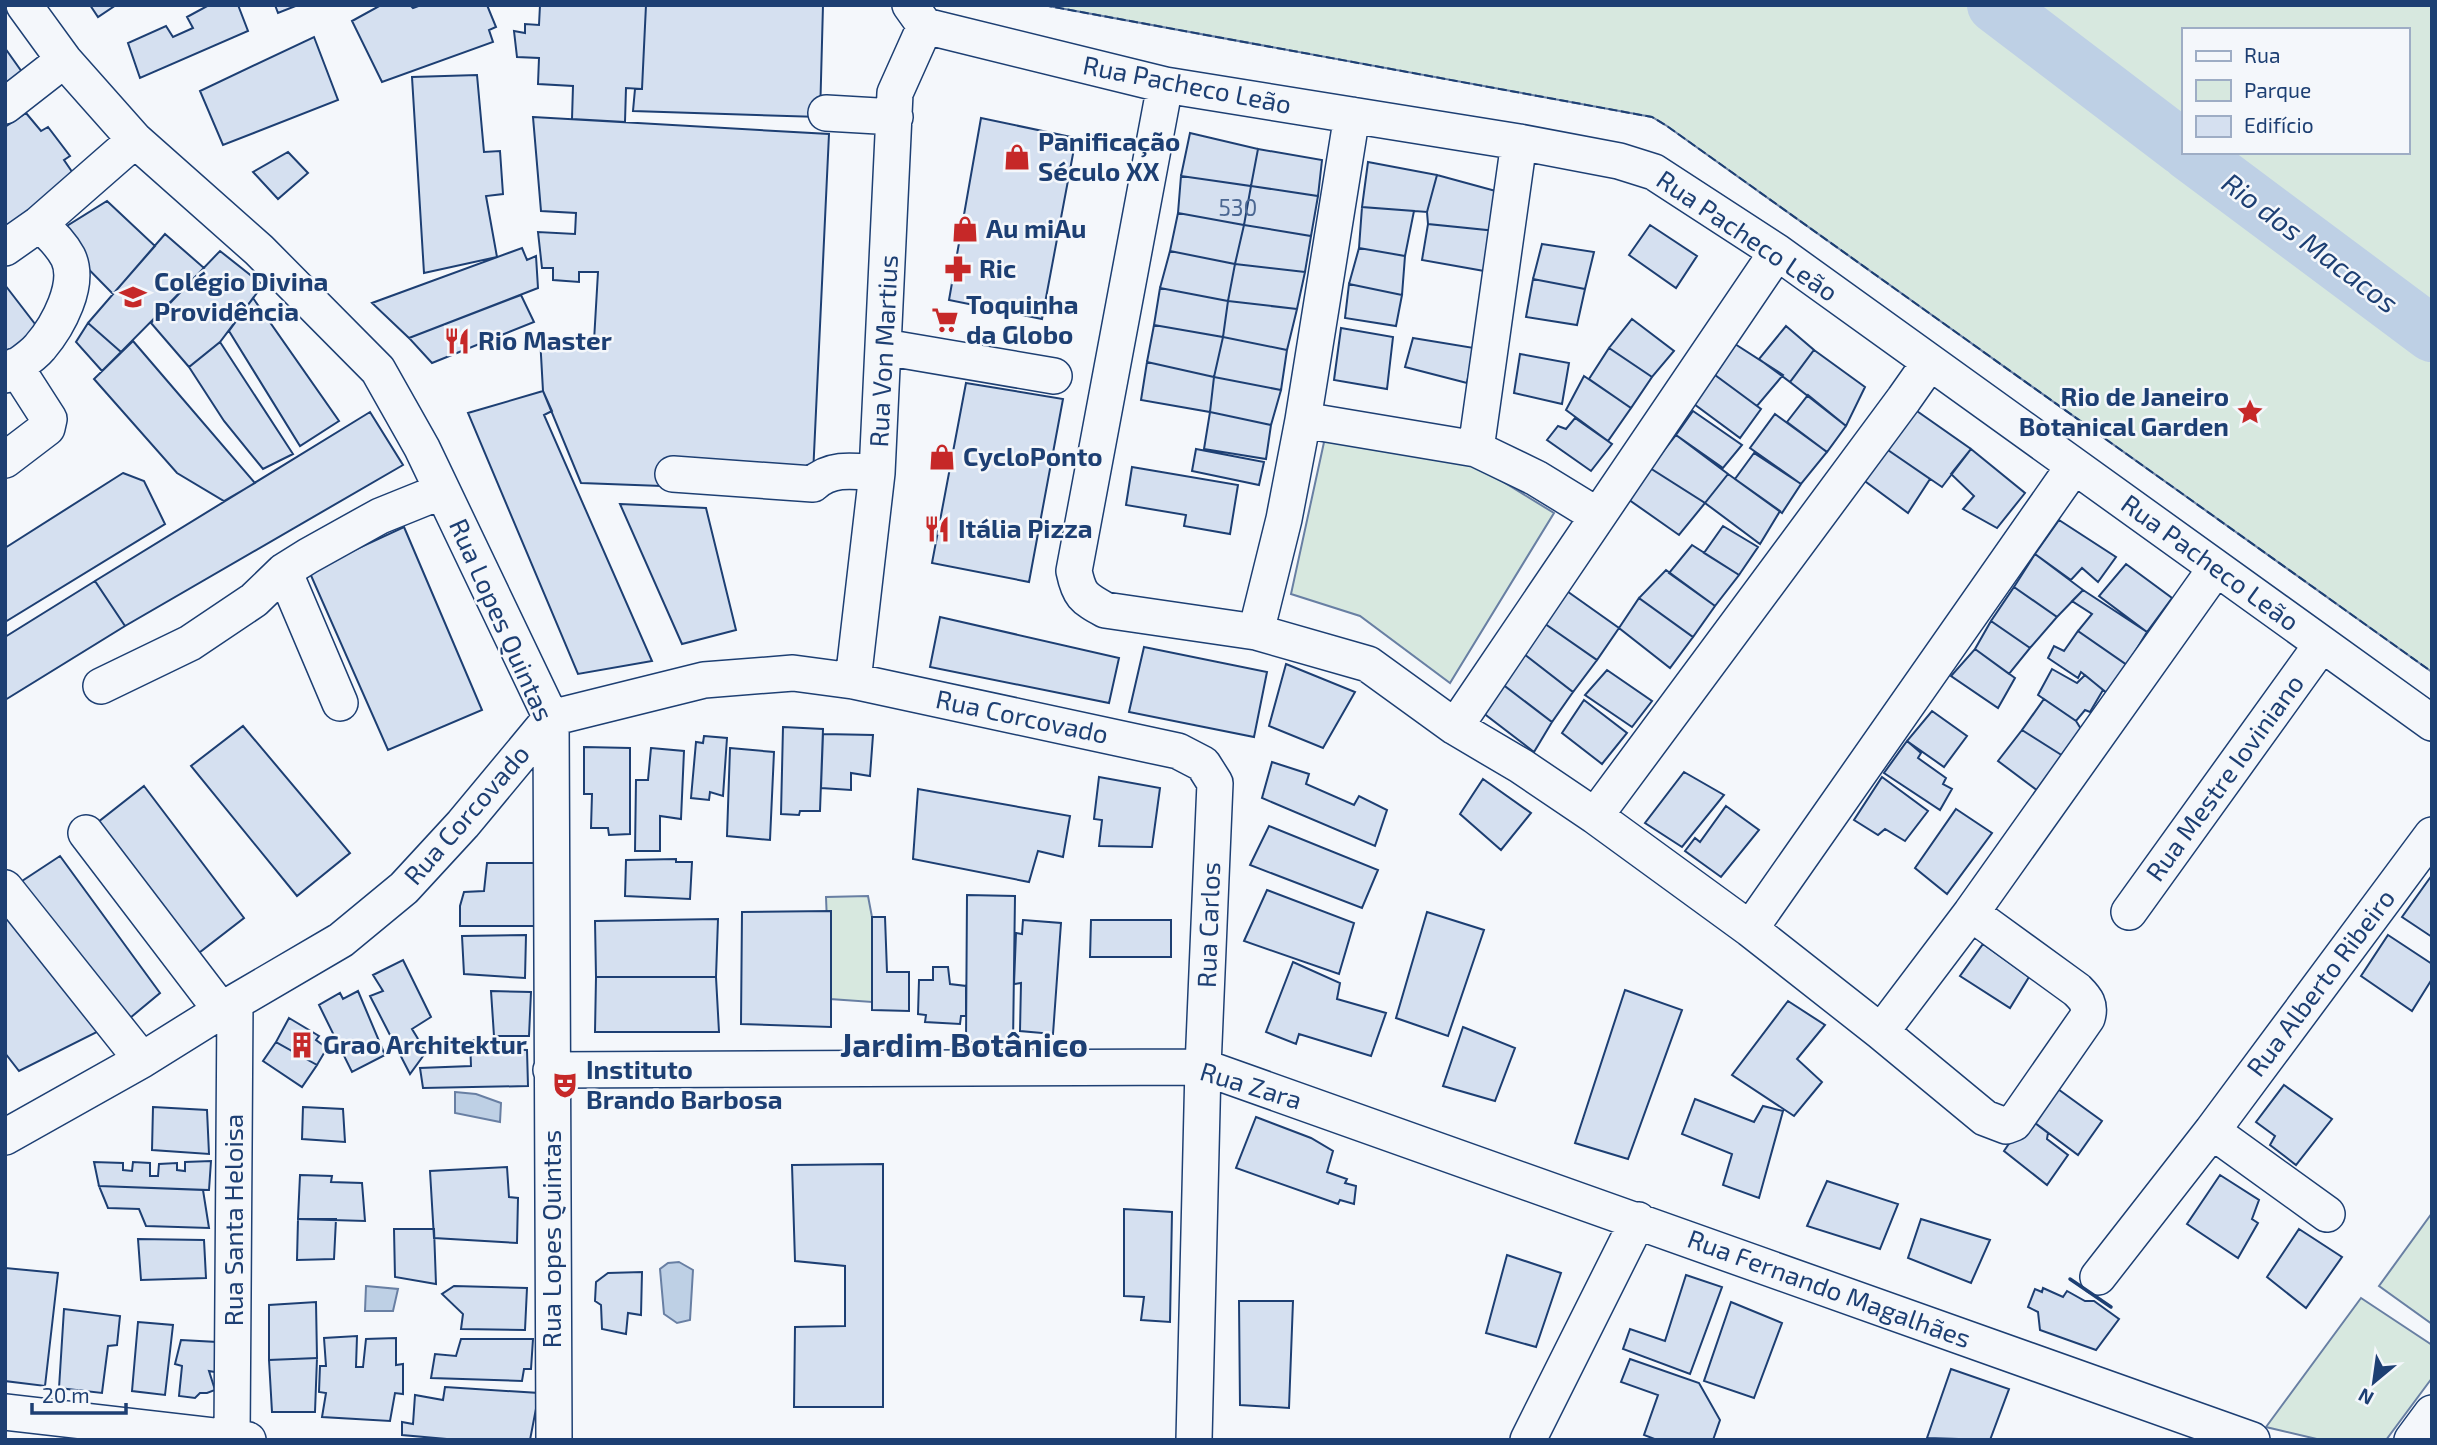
<svg xmlns="http://www.w3.org/2000/svg" width="2437" height="1445" font-family="'Exo 2',sans-serif">
<style>
.green{fill:#d7e8df;stroke:#687fa3;stroke-width:2;fill-rule:evenodd}
.water{fill:#bed0e5;stroke:#687fa3;stroke-width:2}
.lines{fill:none;stroke-linecap:round;stroke-linejoin:round}
.river{stroke:#bed0e5;stroke-width:56}
.building{fill:#d5e0f0;stroke:#1d3f73;stroke-width:2}
.minor-casing{stroke:#1d3f73;stroke-width:38}
.minor{stroke:#f4f7fb;stroke-width:35}
.fence{stroke:#1d3f73;stroke-width:2;stroke-dasharray:9 3.5;stroke-linecap:butt}
.wall{stroke:#1d3f73;stroke-width:3.5}
.labels{text-anchor:middle;stroke-width:5;stroke-linejoin:round;paint-order:stroke}
.number-label{font-size:23px;fill:#4b6792}
.street-label{font-size:26px;fill:#1d3f73;stroke:#f4f7fb}
.poi-label{font-size:26px;font-weight:bold;fill:#1d3f73;stroke:#f4f7fb;text-anchor:start}
.water-label{font-size:28px;font-style:italic;fill:#1d3f73;stroke:#f4f7fb}
.district-label{font-size:33px;font-weight:bold;fill:#1d3f73;stroke:#f4f7fb}
</style>
<rect width="100%" height="100%" fill="#f4f7fb"/>
<!-- green -->
<path class="green" d="M1043,5H2432V672L1667,126L1652,117ZM2183,30H2407V152H2183Z
M1326,433L1471,462L1554,513L1450,683L1360,616L1291,594Z
M868,896L872,917V1002L830,999L826,897Z
M2432,1213V1324L2379,1286Z
M2361,1298L2432,1345V1378L2386,1440H2321L2266,1427Z"/>
<!-- water -->
<path class="water" d="M455,1092L476,1094L501,1103L500,1122L455,1113Z
M679,1262L693,1270L690,1320L677,1323L664,1314L660,1269L668,1263Z
M366,1286L398,1289L393,1311H365Z"/>
<g class="lines">
<!-- river -->
<path class="river" d="M1995,5L2183,148
M2188,152L2432,334"/>
</g>
<!-- building -->
<path class="building" d="M90,5H116L98,17Z
M209,5H238L248,31L140,78L128,43L166,26L173,37L193,28L187,17Z
M275,5H298L278,13Z
M381,5H410L413,8L421,5H487L496,27L489,30L493,42L382,82L352,21Z
M540,5H646L642,89L626,88L625,122L572,119L573,86L538,84L539,58L517,57L514,31L525,33V24L539,25Z
M646,5H823L820,117L633,111L635,89H642Z
M314,37L338,100L223,145L200,91Z
M5,48L22,72L5,85Z
M477,75L484,152L500,151L503,194L486,196L497,257L424,273L412,77Z
M26,113L41,131L48,127L70,156L64,160L77,179L5,234V127Z
M533,117L829,134L813,475L662,486L581,483L543,391L540,337L594,341L598,272H579V282L553,280V268H542L538,232L575,234L576,213L541,211Z
M981,118L1076,138L1042,319L949,300Z
M1190,133L1258,149L1251,186L1181,176Z
M1258,149L1322,160L1318,196L1251,186Z
M288,152L308,173L278,199L253,172Z
M1368,162L1437,175L1427,212L1362,207Z
M1437,175L1503,193L1496,231L1428,224L1427,212Z
M1181,176L1251,186L1244,225L1178,213Z
M1251,186L1318,196L1311,236L1244,225Z
M107,201L155,246L113,294L54,234Z
M1362,207L1414,211L1405,256L1359,248Z
M1178,213L1244,225L1235,264L1170,251Z
M1428,224L1496,231L1490,272L1422,260Z
M1244,225L1311,236L1305,272L1235,264Z
M1650,225L1697,256L1676,288L1629,255Z
M165,234L204,268L121,352L88,323Z
M1542,244L1594,252L1585,289L1533,279Z
M522,248L527,260L536,256L538,288L409,338L372,303Z
M1359,248L1405,256L1402,295L1349,284Z
M220,251L263,285L220,342L189,367L151,323Z
M1170,251L1235,264L1228,301L1160,288Z
M1235,264L1305,272L1297,309L1228,301Z
M1533,279L1585,289L1577,325L1526,317Z
M1349,284L1402,295L1396,326L1345,318Z
M5,285L45,337L5,363Z
M1160,288L1228,301L1223,337L1154,325Z
M521,295L534,322L432,363L409,338Z
M253,298L339,421L300,446L229,331Z
M1228,301L1297,309L1287,350L1223,337Z
M1632,319L1674,351L1652,377L1609,348Z
M88,323L121,352L102,371L76,342Z
M1154,325L1223,337L1214,377L1147,362Z
M1786,326L1814,350L1790,382L1759,359Z
M1341,328L1393,337L1387,389L1334,380Z
M1223,337L1287,350L1281,390L1214,377Z
M1413,338L1474,348L1467,383L1405,367Z
M133,341L255,483L224,501L177,473L94,379Z
M220,342L293,454L263,469L224,421L189,367Z
M1735,344L1783,375L1757,406L1715,375Z
M1609,348L1652,377L1631,408L1589,379Z
M1814,350L1865,387L1846,426L1790,382Z
M1520,354L1569,363L1562,404L1514,393Z
M1147,362L1214,377L1210,412L1141,400Z
M1715,375L1761,409L1740,438L1694,404Z
M1584,376L1631,408L1608,441L1566,410Z
M1214,377L1281,390L1271,425L1210,412Z
M966,383L1063,399L1029,582L932,563Z
M543,391L552,411L544,415L652,661L578,674L468,413Z
M1808,395L1846,426L1827,452L1787,422Z
M1914,409L1971,449L1942,487L1885,448Z
M1693,411L1742,445L1723,468L1676,435Z
M370,412L403,465L125,626L95,581Z
M1210,412L1271,425L1266,459L1204,449Z
M1775,414L1827,452L1801,484L1750,448Z
M1575,418L1612,444L1591,471L1547,440L1558,426L1566,429Z
M1676,435L1728,474L1705,503L1650,468Z
M1885,448L1930,479L1908,513L1862,479Z
M1196,449L1264,462L1259,485L1192,471Z
M1971,449L2025,493L1997,528L1963,509L1974,496L1951,474Z
M1754,453L1801,484L1782,513L1735,479Z
M1132,467L1238,485L1230,534L1184,526L1186,515L1126,505Z
M1650,468L1705,503L1679,535L1625,497Z
M123,473L144,481L165,524L5,622V548Z
M1728,474L1780,511L1760,544L1705,503Z
M620,504L706,508L736,630L682,644Z
M2059,520L2116,557L2098,582L2082,568L2071,580L2035,554Z
M1723,526L1758,547L1739,575L1704,553Z
M404,527L482,710L388,750L309,571Z
M1692,545L1739,575L1715,606L1669,573Z
M2035,554L2083,590L2057,617L2014,587Z
M2126,564L2172,598L2147,632L2099,596Z
M1666,570L1715,606L1693,637L1639,598Z
M95,581L125,626L5,700V637Z
M2014,587L2057,617L2030,648L1991,621Z
M1564,589L1619,628L1597,660L1541,621Z
M2083,590L2147,632L2127,665L2078,631L2092,614L2072,601Z
M1639,598L1693,637L1670,668L1619,628Z
M940,617L1119,658L1109,703L930,667Z
M1541,621L1597,660L1573,692L1520,651Z
M1991,621L2030,648L2009,674L1975,649Z
M2078,631L2127,665L2107,693L2081,672L2078,678L2048,658L2054,646L2064,651Z
M1144,647L1267,672L1254,737L1129,712Z
M1975,649L2015,678L1998,708L1951,676Z
M1520,651L1573,692L1552,722L1497,680Z
M1286,664L1355,692L1323,748L1269,726Z
M2052,669L2077,683L2085,675L2103,690L2090,712L2085,710L2076,721L2038,695Z
M1607,670L1652,701L1632,727L1585,695Z
M1497,680L1552,722L1534,752L1478,709Z
M2044,699L2076,721L2081,729L2063,756L2022,730Z
M1584,700L1627,733L1602,764L1562,733Z
M1932,711L1967,736L1944,767L1907,741Z
M243,726L350,853L297,896L191,766Z
M783,727L823,729L820,811H800L799,815L781,814Z
M2022,730L2063,756L2038,791L1998,761Z
M823,734L873,735L870,776L851,773V790L821,788Z
M704,736L727,738L723,796L710,792L709,800L691,798L696,742L703,743Z
M1907,741L1921,753L1918,758L1946,778L1943,784L1952,789L1940,810L1884,773Z
M584,747L630,748V834L609,835L608,828H591L592,794H584Z
M651,748L684,751L681,819L660,816V851H635L636,780H648Z
M730,748L774,752L770,840L727,836Z
M1272,762L1309,774L1306,784L1354,805L1359,796L1387,810L1375,846L1262,798Z
M1684,772L1724,795L1682,847L1645,823Z
M1099,777L1160,788L1152,847L1099,846L1102,820L1094,819Z
M1882,777L1928,811L1905,841L1885,829L1878,835L1854,820Z
M1483,779L1531,813L1501,850L1460,814Z
M144,786L244,918L191,959L88,830Z
M918,789L1070,816L1063,857L1038,851L1029,882L913,859Z
M1726,806L1759,830L1721,877L1685,851L1695,838L1700,842Z
M1956,809L1992,833L1947,894L1915,868Z
M1269,826L1378,870L1362,908L1250,865Z
M60,856L160,993L118,1028L13,887Z
M676,859V862H692L690,899L625,896L626,860Z
M487,863H536V926H460V906L464,892L484,891Z
M2432,875V937L2402,917Z
M1267,890L1354,923L1339,974L1244,941Z
M967,895L1015,896L1013,1044L966,1042Z
M5,902L105,1028L19,1071L5,1053Z
M831,911V1027L741,1024L742,912Z
M1427,912L1484,930L1448,1036L1396,1018Z
M872,917H885L887,972H909V1011L872,1010Z
M718,919L716,977H596L595,921Z
M1023,920L1061,923L1053,1034L1020,1031L1021,983L1014,984L1016,933L1022,934Z
M1091,920H1171V957H1090Z
M526,935L525,978L464,974L462,936Z
M2388,935L2432,964V979L2412,1011L2361,976Z
M1983,944L2029,977L2010,1008L1960,976Z
M403,960L431,1017L412,1029L426,1052L410,1074L370,996L383,991L373,975Z
M1293,962L1340,983L1337,999L1386,1013L1371,1056L1299,1034L1296,1044L1266,1032Z
M933,967H948L950,984L966,986V1016H961L960,1024L925,1022L926,1015L918,1014L919,980H933Z
M596,977H716L719,1032H595Z
M1625,990L1682,1010L1628,1159L1575,1143Z
M358,991L385,1055L352,1072L319,1005L340,993L343,999Z
M491,991L531,992L529,1036H494Z
M1788,1001L1825,1025L1797,1059L1822,1082L1794,1116L1732,1075Z
M289,1018L319,1036L316,1040L327,1048L317,1065L276,1042Z
M1463,1027L1515,1048L1495,1101L1443,1086Z
M470,1040H494L496,1049L527,1050L528,1086L423,1088L420,1068L471,1066Z
M276,1042L317,1065L302,1087L263,1061Z
M2051,1084L2102,1121L2078,1155L2027,1117Z
M2284,1085L2332,1119L2296,1165L2270,1145L2275,1136L2256,1122Z
M1695,1099L1754,1122L1763,1106L1783,1111L1759,1198L1723,1185L1732,1154L1682,1134Z
M153,1107L207,1110L209,1154L152,1150Z
M303,1107L343,1109L345,1142L302,1139Z
M1256,1117L1311,1138L1333,1151L1327,1172L1347,1179L1345,1183L1356,1186L1354,1204L1340,1200L1338,1204L1236,1168Z
M2027,1117L2048,1133L2047,1139L2068,1155L2047,1185L2004,1151Z
M211,1161L209,1190L99,1186L94,1162L123,1163V1170L132,1171L133,1162L150,1163V1176H158L159,1164L177,1163V1170L185,1171V1162Z
M883,1164V1407H794L795,1327L845,1326V1266L795,1261L792,1165Z
M507,1167L509,1197L518,1198L517,1243L434,1238L430,1171Z
M300,1175L332,1176L331,1182L362,1183L365,1221L298,1219Z
M2220,1175L2259,1200L2252,1219L2258,1223L2238,1258L2187,1224Z
M1827,1181L1898,1204L1880,1249L1807,1226Z
M99,1186L203,1190L209,1228L146,1226L139,1209L108,1208Z
M1124,1209L1172,1212L1170,1322L1141,1320L1144,1297L1124,1296Z
M298,1219H336L334,1259L297,1260Z
M1921,1219L1990,1240L1971,1283L1908,1258Z
M394,1229H434L436,1284L395,1277Z
M2299,1229L2342,1257L2306,1308L2267,1277Z
M138,1239L204,1240L206,1278L141,1280Z
M1507,1255L1561,1273L1536,1347L1486,1333Z
M5,1268L58,1273L45,1386L5,1381Z
M642,1272L641,1315L628,1313L626,1334L602,1329L601,1305L595,1301L596,1282L608,1273Z
M1686,1275L1722,1287L1690,1374L1623,1349L1630,1329L1665,1341Z
M454,1286L527,1288L525,1330L461,1329L463,1314L442,1294Z
M2043,1288L2063,1297L2067,1291L2085,1301H2094L2119,1319L2096,1350L2040,1330L2038,1312L2028,1307L2035,1289L2042,1292Z
M1239,1301H1293L1289,1408L1240,1405Z
M316,1302L317,1358L269,1360V1305Z
M1731,1302L1782,1323L1754,1398L1704,1381Z
M64,1309L120,1316L117,1345L108,1346L102,1393L59,1388Z
M138,1322L173,1325L165,1395L132,1391Z
M357,1336L356,1367H363L366,1339L396,1338V1365L403,1364V1394L395,1393L390,1421L322,1417L326,1393L319,1392L320,1366H326L324,1338Z
M461,1339H533L531,1369H524L522,1381L431,1378L435,1354L456,1356Z
M181,1340L217,1342L215,1372L209,1371L215,1390L207,1393H200L195,1398L179,1396L182,1366L175,1364Z
M317,1358L315,1412H272L269,1360Z
M1630,1359L1699,1383L1720,1420L1713,1440H1657L1644,1435L1658,1395L1621,1382Z
M1951,1369L2009,1389L1990,1440L1927,1438Z
M445,1387L539,1393L530,1440H458L402,1435V1422L413,1424L415,1395L443,1400Z"/>
<g class="lines">
<!-- minor casing -->
<g class="minor-casing">
<path id="minor" d="M24,5L64,60L135,140L259,250L378,370L422,448L551,718L554,1440
M910,5L925,26L1165,85L1519,142L1619,161L1654,172L1777,252L2432,723
M1165,85L1074,571C1079,595 1083,598 1105,610L1256,632
M5,106L64,60
M826,113L895,117
M1352,115L1303,420L1284,519L1256,632L1368,664L1455,727L1521,766L1595,816L1750,929L1881,1032L1985,1118L2006,1126L2014,1123L2087,1018C2091,1005 2086,999 2077,990L1971,913
M5,248L39,224L135,140
M884,347L1054,376
M5,375C16,366 31,358 40,347C58,326 81,284 68,257C61,244 50,233 39,224
M1303,420L1476,449L1536,478L1598,516
M1476,449L1519,142
M5,460L47,428L49,419L15,366
M673,474L813,484C831,467 854,471 877,473
M284,571L340,703
M853,681L877,473L895,93L925,26
M101,686L190,643L254,600L284,571L308,556L380,516L442,491
M1455,727L1777,252
M1595,816L1904,399L1930,362
M86,833L221,1010
M5,888L142,1060
M2129,912L2322,644
M1750,929L2074,466
M1881,1032L1971,913L2216,568
M551,1070L1203,1067L2252,1440
M2212,1131L2327,1214
M5,1137L142,1060L235,1002L341,940L404,888L463,824L551,718L704,680L793,673L853,681L1178,751L1203,764L1215,783L1203,1067L1194,1440
M2098,1277L2212,1131L2432,835
M5,1412L248,1440
M232,1438L235,1002
M1528,1440L1638,1220
M2412,1440L2432,1413"/>
</g>
<!-- minor -->
<use href="#minor" class="minor"/>
<!-- fence -->
<path class="fence" d="M1043,5L1652,117L1667,126L2432,672"/>
<!-- wall -->
<path class="wall" d="M2070,1279L2111,1307"/>
</g>
<!-- icons -->
<defs>
<g id="shop-bare" transform="scale(2.1)"><path d="M-5-2.5h2.3a2.7 3.5 0 0 1 5.4 0H5L5.5 6h-11ZM-1.5-2.5h3a1.5 2.3 0 0 0-3 0Z" fill="#c62828" stroke="#f4f7fb" stroke-width="2.5" paint-order="stroke"/></g>
<g id="pharmacy-bare" transform="scale(2.1)"><path d="M-2-6h4v4h4v4h-4v4h-4v-4h-4v-4h4Z" fill="#c62828" stroke="#f4f7fb" stroke-width="2.5" paint-order="stroke"/></g>
<g id="school-bare" transform="scale(2.1)"><path d="M0-5L7-2L0 1L-7-2ZM-4 1L0 2.5L4 1V4Q0 6-4 4Z" fill="#c62828" stroke="#f4f7fb" stroke-width="2.5" paint-order="stroke"/></g>
<g id="supermarket-bare" transform="scale(2.1)"><path d="M-6-5.5h2.5l.6 2H6L4.5 2H-2.5L-4.4-4H-6ZM-1.5 3.2a1.3 1.3 0 1 0 .1 0ZM3 3.2a1.3 1.3 0 1 0 .1 0Z" fill="#c62828" stroke="#f4f7fb" stroke-width="2.5" paint-order="stroke"/></g>
<g id="restaurant-bare" transform="scale(2.1)"><path d="M-5-6h1v4h1v-4h1v4h1v-4h1v5L-1.5 .5V6h-2V.5L-5-1ZM5-6V6H3V1.5H1.5Q1.5-4 5-6Z" fill="#c62828" stroke="#f4f7fb" stroke-width="2.5" paint-order="stroke"/></g>
<g id="sight-bare" transform="scale(2.1)"><path d="M0-6L1.8-2.2L6-1.7L2.9 1.2L3.7 5.4L0 3.3L-3.7 5.4L-2.9 1.2L-6-1.7L-1.8-2.2Z" fill="#c62828" stroke="#f4f7fb" stroke-width="2.5" paint-order="stroke"/></g>
<g id="building-bare" transform="scale(2.1)"><path d="M-4-6H4V6H1V3H-1V6H-4ZM-2.5-4.3h1.7v1.8h-1.7ZM.8-4.3h1.7v1.8H.8ZM-2.5-1h1.7V.8h-1.7ZM.8-1h1.7V.8H.8Z" fill="#c62828" stroke="#f4f7fb" stroke-width="2.5" paint-order="stroke"/></g>
<g id="theatre-bare" transform="scale(2.1)"><path d="M-5-5.5Q0-4 5-5.5V0Q5 5 0 6Q-5 5-5 0ZM-3.3-2.5H-1v1.5H-3.3ZM1-2.5H3.3v1.5H1ZM-2.8 1Q0 5.5 2.8 1Z" fill="#c62828" stroke="#f4f7fb" stroke-width="2.5" paint-order="stroke"/></g>
</defs>
<g fill-rule="evenodd">
<use href="#shop-bare" x="1017" y="157"/>
<use href="#shop-bare" x="965" y="229"/>
<use href="#pharmacy-bare" x="958" y="269"/>
<use href="#school-bare" x="133" y="297"/>
<use href="#supermarket-bare" x="945" y="320"/>
<use href="#restaurant-bare" x="457" y="341"/>
<use href="#sight-bare" x="2250" y="412"/>
<use href="#shop-bare" x="942" y="457"/>
<use href="#restaurant-bare" x="937" y="529"/>
<use href="#building-bare" x="302" y="1045"/>
<use href="#theatre-bare" x="565" y="1085"/>
</g>
<g class="labels">
<!-- number labels -->
<g class="number-label">
<text x="1238" y="216">530</text>
</g>
<!-- street labels -->
<g class="street-label">
<text transform="translate(1187 85) rotate(11)" y="9">Rua Pacheco Leão</text>
<text transform="translate(1747 236) rotate(34)" y="9">Rua Pacheco Leão</text>
<text transform="translate(884 351) rotate(-87)" y="9">Rua Von Martius</text>
<text transform="translate(2210 563) rotate(36)" y="9">Rua Pacheco Leão</text>
<text transform="translate(501 620) rotate(66)" y="9">Rua Lopes Quintas</text>
<text transform="translate(1022 717) rotate(12)" y="9">Rua Corcovado</text>
<text transform="translate(2225 778) rotate(-54)" y="9">Rua Mestre Ioviniano</text>
<text transform="translate(467 815) rotate(-49)" y="9">Rua Corcovado</text>
<text transform="translate(1209 925) rotate(-88)" y="9">Rua Carlos</text>
<text transform="translate(2321 983) rotate(-53)" y="9">Rua Alberto Ribeiro</text>
<text transform="translate(1251 1086) rotate(17)" y="9">Rua Zara</text>
<text transform="translate(234 1220) rotate(-90)" y="9">Rua Santa Heloisa</text>
<text transform="translate(552 1239) rotate(-90)" y="9">Rua Lopes Quintas</text>
<text transform="translate(1829 1289) rotate(20)" y="9">Rua Fernando Magalhães</text>
</g>
<!-- poi labels -->
<g class="poi-label">
<text x="1038" y="151">Panificação<tspan x="1038" dy="30">Século XX</tspan></text>
<text x="986" y="238">Au miAu</text>
<text x="979" y="278">Ric</text>
<text x="154" y="291">Colégio Divina<tspan x="154" dy="30">Providência</tspan></text>
<text x="966" y="314">Toquinha<tspan x="966" dy="30">da Globo</tspan></text>
<text x="478" y="350">Rio Master</text>
<text x="2229" y="406" text-anchor="end">Rio de Janeiro<tspan x="2229" dy="30">Botanical Garden</tspan></text>
<text x="963" y="466">CycloPonto</text>
<text x="958" y="538">Itália Pizza</text>
<text x="323" y="1054">Grao Architektur</text>
<text x="586" y="1079">Instituto<tspan x="586" dy="30">Brando Barbosa</tspan></text>
</g>
<!-- water labels -->
<g class="water-label">
<text transform="translate(2310 243) rotate(37)" y="10">Rio dos Macacos</text>
</g>
<!-- district labels -->
<g class="district-label">
<text x="964" y="1057">Jardim Botânico</text>
</g>
</g>
<!-- border -->
<rect width="2437" height="1445" fill="none" stroke="#1d3f73" stroke-width="14"/>
<!-- legend -->
<rect x="2182" y="28" width="228" height="126" fill="#f4f7fb" stroke="#9eadc5" stroke-width="2"/>
<rect x="2196" y="51" width="35" height="10" fill="#f4f7fb" stroke="#9eadc5" stroke-width="2"/>
<text x="2244" y="63" font-size="21" fill="#1d3f73">Rua</text>
<rect x="2196" y="80" width="35" height="21" fill="#d7e8df" stroke="#9eadc5" stroke-width="2"/>
<text x="2244" y="98" font-size="21" fill="#1d3f73">Parque</text>
<rect x="2196" y="116" width="35" height="21" fill="#d5e0f0" stroke="#9eadc5" stroke-width="2"/>
<text x="2244" y="133" font-size="21" fill="#1d3f73">Edifício</text>
<!-- north arrow -->
<g transform="translate(2374 1382) rotate(209)" stroke="#f4f7fb" stroke-width="5" paint-order="stroke">
<path d="M0-5L12 26L0 18L-12 26Z" fill="#1d3f73"/>
<text y="-10" font-size="19" font-weight="bold" text-anchor="middle" fill="#1d3f73">N</text>
</g>
<!-- scale -->
<path d="M32 1403v10h94v-10" fill="none" stroke="#1d3f73" stroke-width="3.5"/>
<text x="42" y="1403" font-size="21" fill="#1d3f73" stroke="#f4f7fb" stroke-width="5" paint-order="stroke">20 m</text>
</svg>
